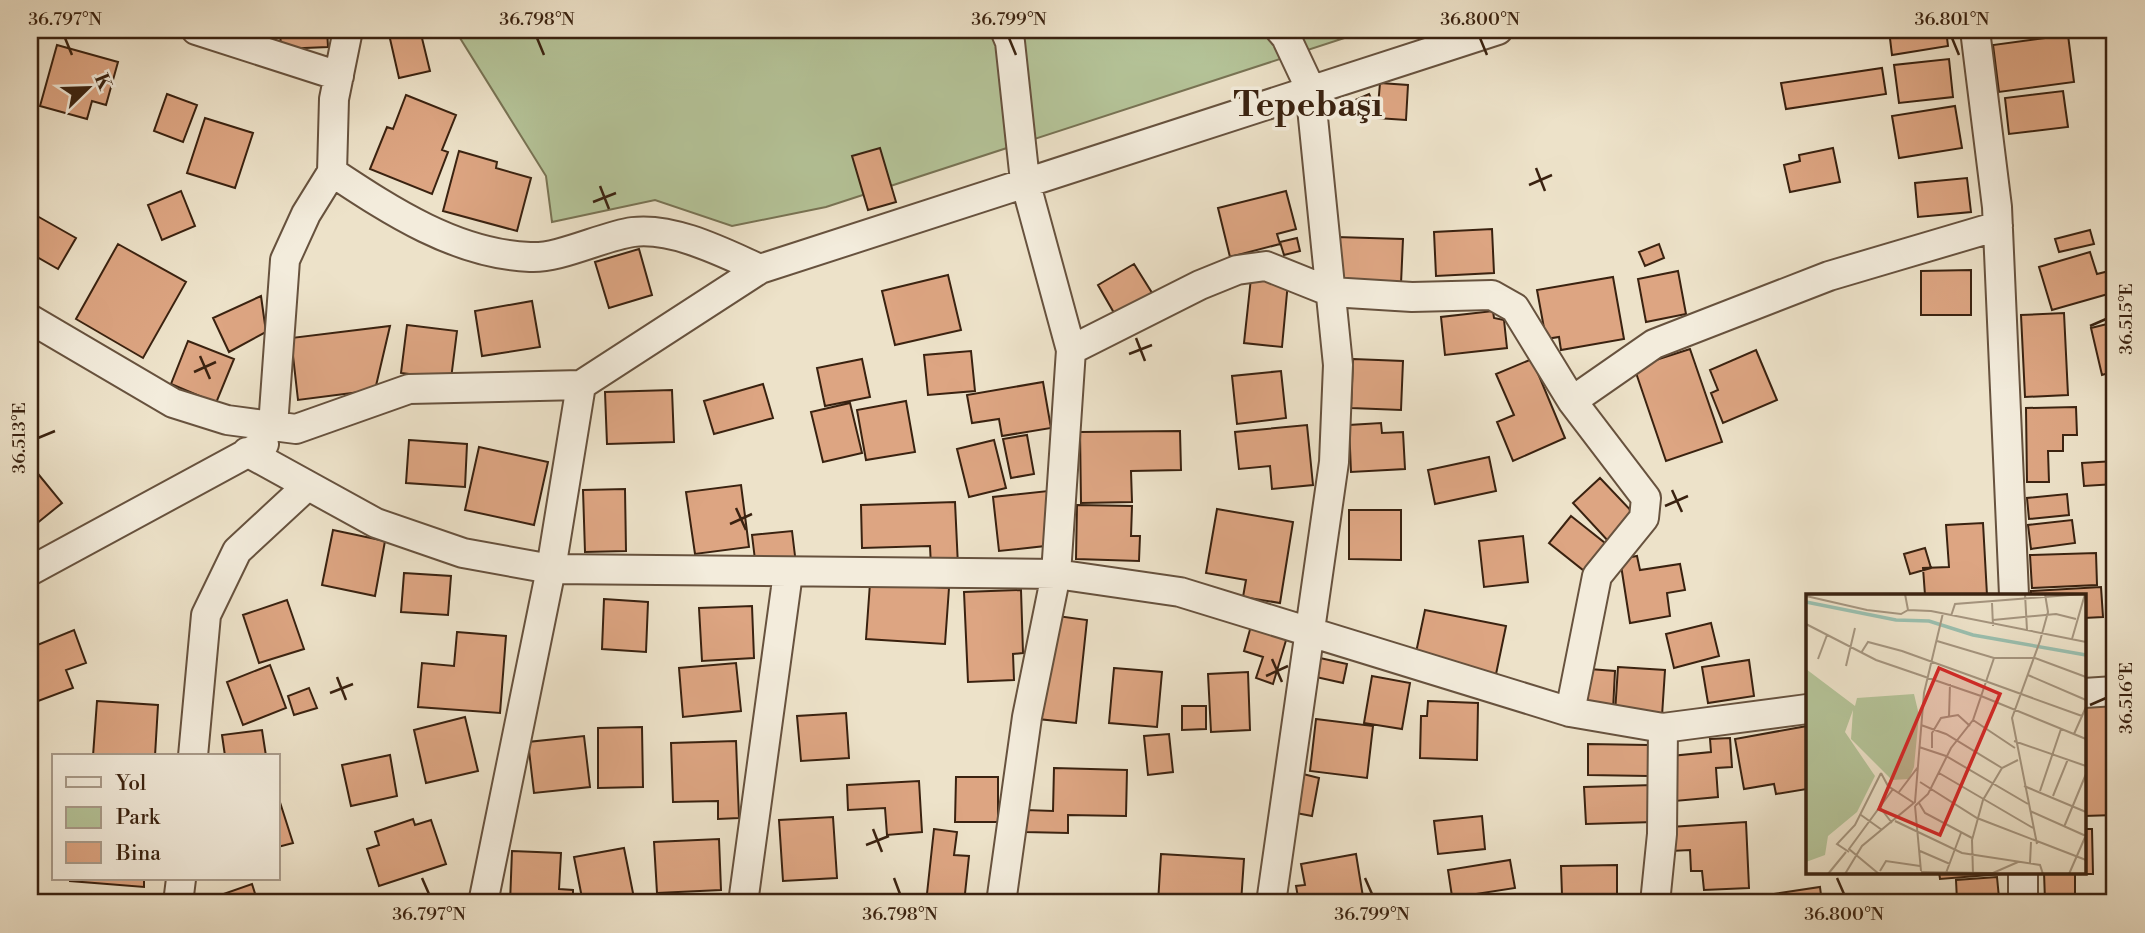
<svg xmlns="http://www.w3.org/2000/svg" width="2145" height="933" font-family="'Libre Bodoni',serif">
<style>
.green{fill:#b5c499;stroke:#787354;stroke-width:2}
.building{fill:#dda582;stroke:#3a2210;stroke-width:2}
.lines{fill:none;stroke-linecap:round;stroke-linejoin:round}
.minor-casing{stroke:#67523e;stroke-width:32}
.minor{stroke:#f3ecdc;stroke-width:28}
.ticks{fill:none;stroke:#3a2210;stroke-width:2.5}
.labels{text-anchor:middle;stroke-width:7;stroke-linejoin:round;paint-order:stroke}
.district-label{font-size:35px;font-weight:bold;fill:#3a2210;stroke:#f3ecdc}
.inset-river{fill:none;stroke:#9abfaf;stroke-width:3.5}
.inset-road{fill:none;stroke:#a5957f;stroke-width:2}
.view{fill:#d62828;fill-opacity:0.15;stroke:#d62828;stroke-width:3.5}
.inset-edge{fill:none;stroke:#3a2210;stroke-width:3.5}
.neatline{fill:none;stroke:#3a2210;stroke-width:2.5}
.ticks-label{font-size:18px;text-anchor:middle;fill:#3a2210}
</style>
<rect width="100%" height="100%" fill="#ede2c9"/>
<filter id="stains"><feTurbulence type="fractalNoise" baseFrequency=".00286" numOctaves="4"/><feColorMatrix values="0 0 0 0 .2 0 0 0 0 .09 0 0 0 0 .02 0 0 0 .5 -.17"/></filter>
<radialGradient id="worn" r=".72"><stop offset=".6" stop-color="#630" stop-opacity="0"/><stop offset="1" stop-color="#630" stop-opacity=".3"/></radialGradient>
<!-- green -->
<path class="green" d="M455,30H1369L826,207L732,226L655,200L552,222L546,176Z"/>
<!-- building -->
<path class="building" d="M280,30H327L328,47L281,49Z
M388,30H420L430,71L399,78Z
M1334,30H1357L1338,38Z
M1889,30H1946L1948,46L1892,55Z
M2068,35L2074,82L1999,92L1993,45Z
M57,45L118,62L106,105L92,101L87,119L40,106Z
M1949,59L1953,97L1899,103L1894,65Z
M1882,68L1886,94L1786,109L1781,83Z
M1380,83L1408,85L1406,120L1377,118Z
M2063,91L2068,127L2009,134L2005,98Z
M167,94L197,105L183,142L154,131Z
M1369,94L1375,107L1352,118L1346,104Z
M406,95L456,115L442,150L448,152L432,194L370,169L387,127L393,129Z
M1955,106L1962,148L1899,158L1892,116Z
M205,118L253,133L235,188L187,173Z
M880,148L896,202L868,210L852,156Z
M1833,148L1840,182L1790,192L1784,165L1800,161L1799,155Z
M459,151L497,162L496,168L531,178L517,231L443,211Z
M1967,178L1971,212L1918,217L1915,183Z
M181,191L195,226L162,240L148,205Z
M1286,191L1296,229L1277,234L1280,244L1230,257L1218,208Z
M30,212L76,238L58,269L30,253Z
M1492,229L1494,273L1436,276L1434,232Z
M2090,230L2094,244L2059,252L2055,239Z
M1336,237L1403,239L1401,284L1335,282Z
M1297,238L1300,251L1284,255L1280,242Z
M118,244L186,282L143,358L76,319Z
M1659,244L1664,258L1645,266L1639,252Z
M639,249L652,295L609,308L595,262Z
M2090,252L2097,274L2109,271L2115,292L2052,310L2039,267Z
M1134,264L1154,296L1117,318L1098,285Z
M1971,270V315H1921V271Z
M1678,271L1686,314L1646,322L1638,279Z
M948,275L961,330L895,345L882,291Z
M1613,277L1624,339L1561,350L1559,337L1546,339L1537,290Z
M1251,278L1288,282L1282,347L1244,343Z
M261,296L266,332L229,352L213,318Z
M532,301L540,347L482,356L475,311Z
M1493,311L1494,318L1504,320L1507,348L1445,355L1441,317Z
M2064,313L2068,395L2025,397L2021,315Z
M2115,322V371L2102,375L2091,328Z
M407,325L457,331L451,379L401,373Z
M390,326L375,390L298,400L291,338Z
M188,341L234,359L216,403L171,384Z
M1690,349L1722,442L1666,461L1634,367Z
M1756,350L1777,400L1723,423L1711,393L1718,390L1710,370Z
M971,351L975,391L928,395L924,355Z
M862,359L870,397L825,406L817,368Z
M1353,359L1403,361L1401,410L1351,408Z
M1532,359L1565,438L1513,461L1497,422L1514,415L1496,374Z
M1281,371L1286,418L1237,424L1232,376Z
M1043,382L1051,428L1002,436L999,419L972,423L967,395Z
M763,384L773,418L714,434L704,401Z
M672,390L674,442L607,444L605,392Z
M906,401L915,452L866,460L857,410Z
M850,403L862,453L823,462L811,412Z
M2076,407L2077,435H2063V451H2048L2049,482H2027L2026,408Z
M2106,422H2115V457H2106Z
M1381,423L1382,433L1403,432L1405,469L1351,472L1349,425Z
M1307,425L1313,485L1272,489L1270,466L1239,469L1235,432Z
M1180,431L1181,470L1131,471L1132,502L1081,503L1080,432Z
M1027,435L1034,474L1011,478L1003,439Z
M409,440L467,444L465,487L406,483Z
M994,440L1006,488L969,497L957,449Z
M479,447L548,462L534,525L465,510Z
M1489,457L1496,491L1435,504L1428,470Z
M2115,461V484L2084,486L2082,463Z
M30,464L62,503L30,529Z
M1600,478L1637,517L1610,543L1573,503Z
M741,485L749,547L695,554L686,492Z
M625,489L626,551L585,552L583,490Z
M1048,491L1054,545L999,551L993,497Z
M2067,494L2069,515L2029,519L2027,498Z
M955,502L958,566L931,567L930,546L862,548L861,505Z
M1077,505L1132,506L1131,536H1140L1139,561L1076,559Z
M1217,509L1293,522L1280,603L1243,597L1246,580L1206,573Z
M1349,510H1401V560L1349,559Z
M1571,516L1610,547L1588,574L1549,543Z
M2072,520L2075,543L2031,549L2028,525Z
M1983,523L1987,595H1925L1923,568L1949,567L1946,525Z
M333,530L385,541L375,596L322,585Z
M792,531L796,564L756,568L752,535Z
M1523,536L1528,582L1484,587L1479,541Z
M1925,548L1931,568L1910,574L1904,554Z
M2096,553L2097,585L2032,588L2030,555Z
M1637,556L1640,570L1680,564L1685,590L1667,593L1670,616L1630,623L1620,559Z
M404,573L451,576L448,615L401,612Z
M870,583L949,588L945,644L866,639Z
M2101,587L2103,617L2084,618V595H2031V591Z
M1021,590L1023,653L1013,654L1014,680L968,682L964,592Z
M604,599L648,602L646,652L602,649Z
M287,600L304,649L259,663L243,615Z
M752,606L754,658L702,661L699,608Z
M1425,610L1506,626L1495,679L1414,662Z
M1050,615L1087,620L1076,723L1038,719Z
M1711,623L1719,656L1674,668L1666,634Z
M1251,626L1287,637L1273,684L1256,678L1263,657L1244,651Z
M74,630L86,663L66,670L73,688L30,704V648Z
M457,632L506,636L500,713L418,707L422,663L454,666Z
M1320,658L1347,664L1343,683L1316,677Z
M1749,660L1754,696L1708,703L1702,667Z
M736,663L741,711L683,717L679,668Z
M270,665L286,708L243,725L227,682Z
M1618,667L1665,670L1662,716L1615,713Z
M1114,668L1162,672L1157,727L1109,723Z
M1589,669L1615,671L1613,710L1587,709Z
M1248,672L1250,730L1211,732L1208,674Z
M1372,676L1410,683L1402,729L1364,723Z
M309,688L317,708L294,715L288,696Z
M97,701L158,705L155,756H93Z
M1428,701L1478,703L1477,760L1420,758L1421,716H1427Z
M2112,701L2115,815L2084,816V702Z
M1182,706H1206V729L1182,730Z
M846,713L849,758L801,761L797,716Z
M465,717L478,771L426,783L414,730Z
M1316,719L1373,726L1367,778L1310,771Z
M1807,726V789L1776,794L1774,784L1744,789L1735,739Z
M642,727L643,787L598,788V728Z
M262,730L266,756H225L222,735Z
M1169,734L1173,772L1148,775L1144,736Z
M584,736L590,787L534,793L528,742Z
M1730,738L1732,767L1716,768L1718,797L1675,801L1671,756L1711,752L1710,739Z
M736,741L739,818L718,819V801L673,802L671,743Z
M1588,744L1648,745V776L1588,775Z
M390,755L397,796L351,806L342,765Z
M1054,768L1127,770L1126,816L1068,815V833L1025,832V810L1053,811Z
M1303,774L1319,778L1312,816L1296,813Z
M956,777H998V822H955Z
M919,781L922,832L887,835L885,808L848,810L847,785Z
M1653,785L1654,822L1586,824L1584,787Z
M278,796L293,843L278,847Z
M1482,816L1485,849L1438,854L1434,821Z
M833,817L837,878L783,881L779,820Z
M413,819L415,825L431,820L446,864L379,886L367,849L379,845L375,832Z
M1746,822L1749,888L1704,890L1702,871H1691L1690,850L1671,851L1670,827Z
M934,829L957,832L954,855L969,856L964,903H968H926Z
M2084,829H2092L2093,874H2075V900L2045,901L2044,872H2084Z
M719,839L721,890L657,893L654,842Z
M624,848L635,903H583L574,857Z
M512,851L561,853L559,889L573,890V903H510Z
M1161,854L1244,859L1241,903H1158Z
M1356,854L1364,903H1299L1296,886L1305,885L1301,864Z
M1510,860L1515,888L1469,895L1470,903H1453L1448,870Z
M1617,865V894L1562,895L1561,866Z
M1939,872H2001V874L1940,879Z
M1997,877L1999,898L1957,901L1956,880Z
M70,879H144V887L70,881Z
M252,884L258,903H211L209,899Z
M1820,887L1822,903H1768L1767,895Z
M1564,896L1565,903H1533Z
M2115,897V903H2094V898Z
M1995,899V903H1933Z"/>
<g class="lines">
<!-- minor casing -->
<g class="minor-casing">
<path id="minor" d="M196,30L339,76
M1975,30L1997,207L2014,595
M332,172C391,211 456,254 530,257C559,259 603,236 633,232C674,227 724,253 760,269
M30,319L173,403L227,420L296,429L409,389L581,385L760,269L1498,30
M1071,350L1200,285L1237,270L1266,266L1331,292L1412,297L1492,295L1515,308L1572,401L1646,498L1644,518L1597,576L1570,712
M1572,401L1654,344L1829,276L1998,226
M273,426L285,260L306,214L332,172L334,99L348,30
M247,452L376,523L463,553L551,569L1056,574L1180,592L1570,712L1663,728L1807,709
M30,571L264,444
M2084,693L2115,691
M193,756L206,615L237,551L306,487
M2023,872V903
M178,903L181,879
M483,903L551,569L581,385
M743,903L788,573
M1001,903L1027,717L1056,574L1071,350L1025,181L1010,42L1005,30
M1271,903L1334,462L1338,365L1310,88L1286,37L1280,30
M1655,903L1662,834L1663,728"/>
</g>
<!-- minor -->
<use href="#minor" class="minor"/>
</g>
<!-- ticks -->
<path class="ticks" d="M65,38L72,55M537,38L544,55M1009,38L1016,55M1480,38L1487,55M1952,38L1959,55M1536,168L1545,191M1529,185L1552,175M600,186L609,209M593,202L616,193M2090,326L2106,319M1136,338L1145,361M1129,354L1152,345M200,356L210,379M194,372L216,362M38,438L55,431M1672,490L1682,512M1665,506L1688,496M736,508L746,530M730,524L752,514M1272,659L1282,682M1266,676L1288,666M337,677L346,700M330,693L353,684M2090,705L2106,698M873,829L882,852M866,845L889,836M422,878L429,894M894,878L900,894M1365,878L1372,894M1837,878L1844,894"/>
<g class="labels">
<!-- district labels -->
<g class="district-label">
<text x="1308" y="116">Tepebaşı</text>
</g>
</g>
<!-- overview -->
<g transform="translate(1806 594)">
<rect width="280" height="280" fill="#ede2c9"/>
<path d="M0,75L49,112L51,104L108,100L113,121L108,173L103,185L86,186L45,145L47,116L39,138L69,182L51,218L22,242L19,261L0,268Z" fill="#b5c499"/>
<path class="inset-river" d="M0,8L90,26L123,27L167,41L280,61"/>
<path class="inset-road" d="M99,0L102,16L125,17L280,48M219,0L221,36M0,2L61,16L95,20L102,16M186,9L187,32M145,22L149,10L276,0M187,26L250,20L270,25M0,30L70,66L175,102L280,145M266,45L279,0M131,47L188,64H229L280,83M55,59L62,48L96,57L276,122M12,65L21,41M40,72L49,34M222,81L280,106M143,123L144,90M167,126L209,154M115,131L140,140L196,174M268,140L280,113M208,147L280,172M113,153L140,162L222,210M126,154V139L135,124L152,121L164,132M75,179L82,192L108,209M133,179L227,234M114,188L171,224L280,266M218,192L280,218M234,197L255,135M93,198L112,173M247,202L262,165M113,209L119,219L166,244M73,212L86,229M109,212L122,200L145,154L167,126L188,64M109,212L115,277M224,217L280,242M55,221L76,236M89,227L156,259L234,271L237,280M258,233L280,180M231,250L206,124L234,47L242,18L239,0M114,257L144,270M43,258L31,250L49,231L75,179M224,269L225,248M74,277L80,267L114,272M115,278L187,279L212,268M140,279L155,239M22,280L40,258M39,280L56,252L109,208L118,99L137,19M73,280L43,255L87,195M167,280L166,246L177,206L196,174L212,166M263,280L280,241"/>
<path class="view" d="M133,74L194,100L134,241L73,215Z"/>
<rect width="280" height="280" class="inset-edge"/>
</g>
<!-- margin -->
<rect width="2145" height="933" fill="none" stroke="#ede2c9" stroke-width="77"/>
<!-- legend -->
<rect x="52" y="754" width="228" height="126" fill="#f3ecdc" stroke="#a99b8a" stroke-width="2"/>
<rect x="66" y="777" width="35" height="10" fill="#f3ecdc" stroke="#a99b8a" stroke-width="2"/>
<text x="116" y="790" font-size="21" fill="#3a2210">Yol</text>
<rect x="66" y="807" width="35" height="21" fill="#b5c499" stroke="#a99b8a" stroke-width="2"/>
<text x="116" y="824" font-size="21" fill="#3a2210">Park</text>
<rect x="66" y="842" width="35" height="21" fill="#dda582" stroke="#a99b8a" stroke-width="2"/>
<text x="116" y="860" font-size="21" fill="#3a2210">Bina</text>
<!-- north arrow -->
<g transform="translate(88 88) rotate(67)" stroke="#f3ecdc" stroke-width="5" paint-order="stroke">
<path d="M0-5L12 26L0 18L-12 26Z" fill="#3a2210"/>
<text y="-10" font-size="19" font-weight="bold" text-anchor="middle" fill="#3a2210">K</text>
</g>
<rect x="38" y="38" width="2068" height="856" class="neatline"/>
<g class="ticks-label">
<text x="65" y="25">36.797°N</text>
<text x="537" y="25">36.798°N</text>
<text x="1009" y="25">36.799°N</text>
<text x="1480" y="25">36.800°N</text>
<text x="1952" y="25">36.801°N</text>
<text transform="translate(2126 319) rotate(-90)" y="6">36.515°E</text>
<text transform="translate(19 438) rotate(-90)" y="6">36.513°E</text>
<text transform="translate(2126 698) rotate(-90)" y="6">36.516°E</text>
<text x="429" y="920">36.797°N</text>
<text x="900" y="920">36.798°N</text>
<text x="1372" y="920">36.799°N</text>
<text x="1844" y="920">36.800°N</text>
</g>
<rect width="100%" height="100%" filter="url(#stains)"/>
<rect width="100%" height="100%" fill="url(#worn)"/>
</svg>
